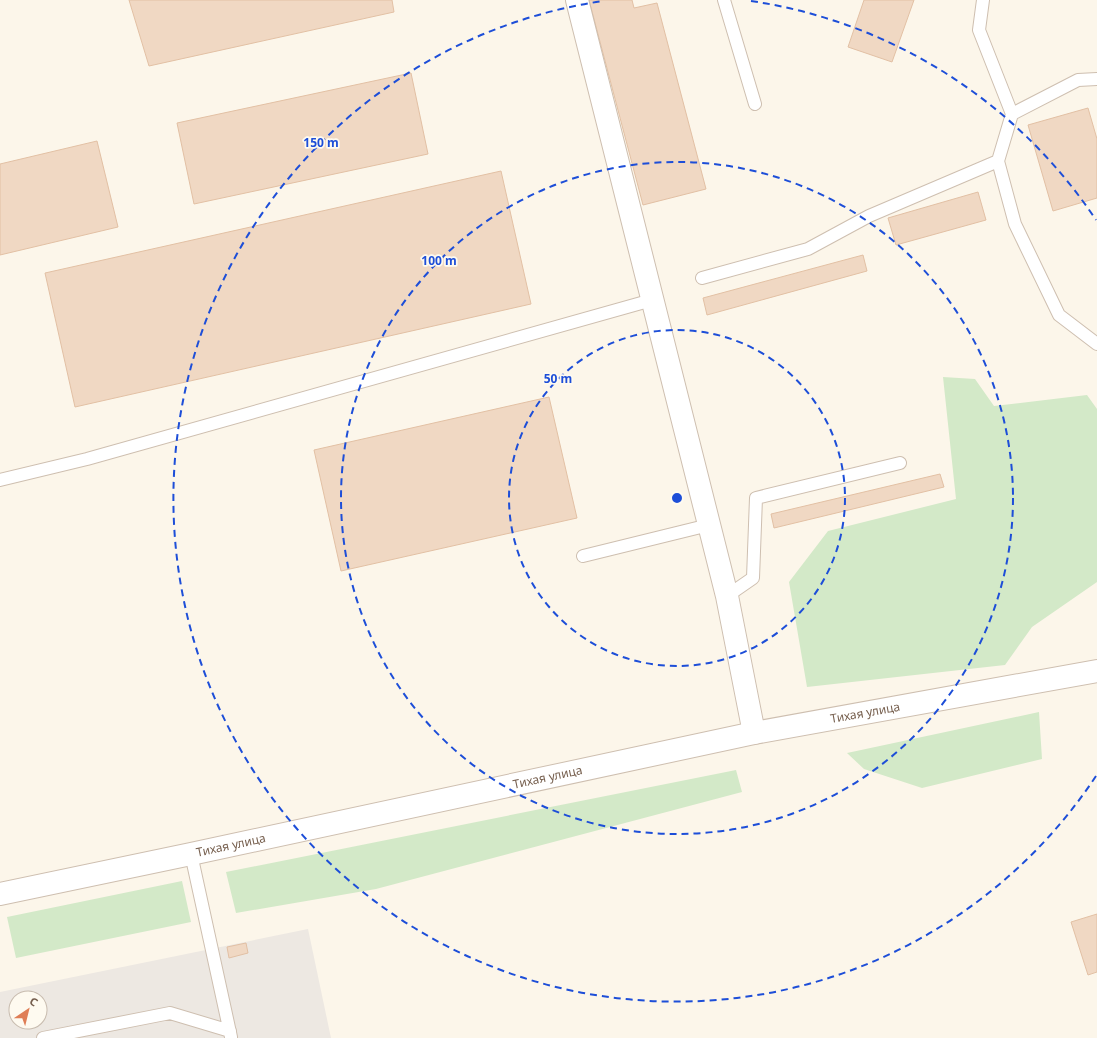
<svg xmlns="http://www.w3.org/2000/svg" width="1097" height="1038" font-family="'Noto Sans',sans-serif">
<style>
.industrial{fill:#ede8e2;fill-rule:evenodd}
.green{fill:#d3e9c8}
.building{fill:#f0d8c3;stroke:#e2c0a4}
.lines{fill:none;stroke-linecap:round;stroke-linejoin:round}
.service-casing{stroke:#cebfb0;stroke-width:14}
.minor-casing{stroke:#cebfb0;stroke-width:24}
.service{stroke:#fff;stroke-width:12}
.minor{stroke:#fff;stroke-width:22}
.ring{fill:none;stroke:#1d4ed8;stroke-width:2;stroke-dasharray:7 5}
.labels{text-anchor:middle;stroke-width:3.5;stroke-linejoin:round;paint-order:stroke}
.street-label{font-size:12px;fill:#765f4e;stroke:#fefaf0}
.centre{fill:#1d4ed8;stroke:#fefaf0;stroke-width:2}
.ring-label{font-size:12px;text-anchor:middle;font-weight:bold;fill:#1d4ed8;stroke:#fefaf0;stroke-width:3.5;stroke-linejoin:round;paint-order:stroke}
</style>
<rect width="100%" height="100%" fill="#fcf6ea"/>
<!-- industrial -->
<path class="industrial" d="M308,929L331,1038H0V992ZM16,998H40V1022H16Z"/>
<!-- green -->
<path class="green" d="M943,377L975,379L994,406L1087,395L1097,409V582L1032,627L1005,665L807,687L789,582L828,531L956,499Z
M1039,712L1042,759L922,788L864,769L847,753Z
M736,770L742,792L376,889L236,913L226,872Z
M182,881L191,922L16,958L7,917Z"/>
<!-- building -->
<path class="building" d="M129,0H392L394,12L149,66Z
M589,0H632L634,8L657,3L706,189L643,205Z
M864,0H914L892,62L848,47Z
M411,73L428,154L194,204L177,123Z
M1088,108L1097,139V198L1053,211L1028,125Z
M97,141L118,227L0,255V164Z
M501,171L531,304L75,407L45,273Z
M978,192L986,220L896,245L888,218Z
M863,255L867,271L707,315L703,298Z
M549,397L577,518L341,571L314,450Z
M940,474L944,487L774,528L771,514Z
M1097,914V972L1088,975L1071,922Z
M246,943L248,953L229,958L227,947Z"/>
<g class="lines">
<!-- service casing -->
<g class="service-casing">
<path id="service" d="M724,0L755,104
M983,0L979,30L1012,114L998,161L1015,224L1059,315L1097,344
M1012,114L1078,80L1097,79
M702,278L808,249L869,216L998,161
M0,480L87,459L652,300
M583,556L709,525
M727,596L753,578L756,498L900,463
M191,854L231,1037
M43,1038L170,1013L230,1031"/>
</g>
<!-- minor casing -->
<g class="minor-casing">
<g id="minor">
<path d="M577,0L727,596L754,733"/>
<path id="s1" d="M0,894L191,854L754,733L1097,671"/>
</g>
</g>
<!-- service -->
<use href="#service" class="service"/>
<!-- minor -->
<use href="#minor" class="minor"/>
</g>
<!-- distance rings -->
<g class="ring">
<circle cx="677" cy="498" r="168"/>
<circle cx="677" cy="498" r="336"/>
<path d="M1096 776A503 503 0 1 1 603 1M751 1A503 503 0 0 1 1096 220"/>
</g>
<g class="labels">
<!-- street labels -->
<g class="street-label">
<text dy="4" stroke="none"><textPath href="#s1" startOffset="884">Тихая улица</textPath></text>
<text dy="4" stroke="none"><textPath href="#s1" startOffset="560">Тихая улица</textPath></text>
<text dy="4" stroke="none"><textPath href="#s1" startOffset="236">Тихая улица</textPath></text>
</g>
</g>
<circle cx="677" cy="498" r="6" class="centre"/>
<g class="ring-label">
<text x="321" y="147">150 m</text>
<text x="439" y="265">100 m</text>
<text x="558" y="383">50 m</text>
</g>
<!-- north arrow -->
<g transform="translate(28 1010) rotate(35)"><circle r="19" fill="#fefaf0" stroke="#c8bcaf"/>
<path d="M0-3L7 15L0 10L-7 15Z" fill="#df7e56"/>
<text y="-6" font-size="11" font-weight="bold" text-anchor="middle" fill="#765f4e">С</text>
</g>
</svg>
